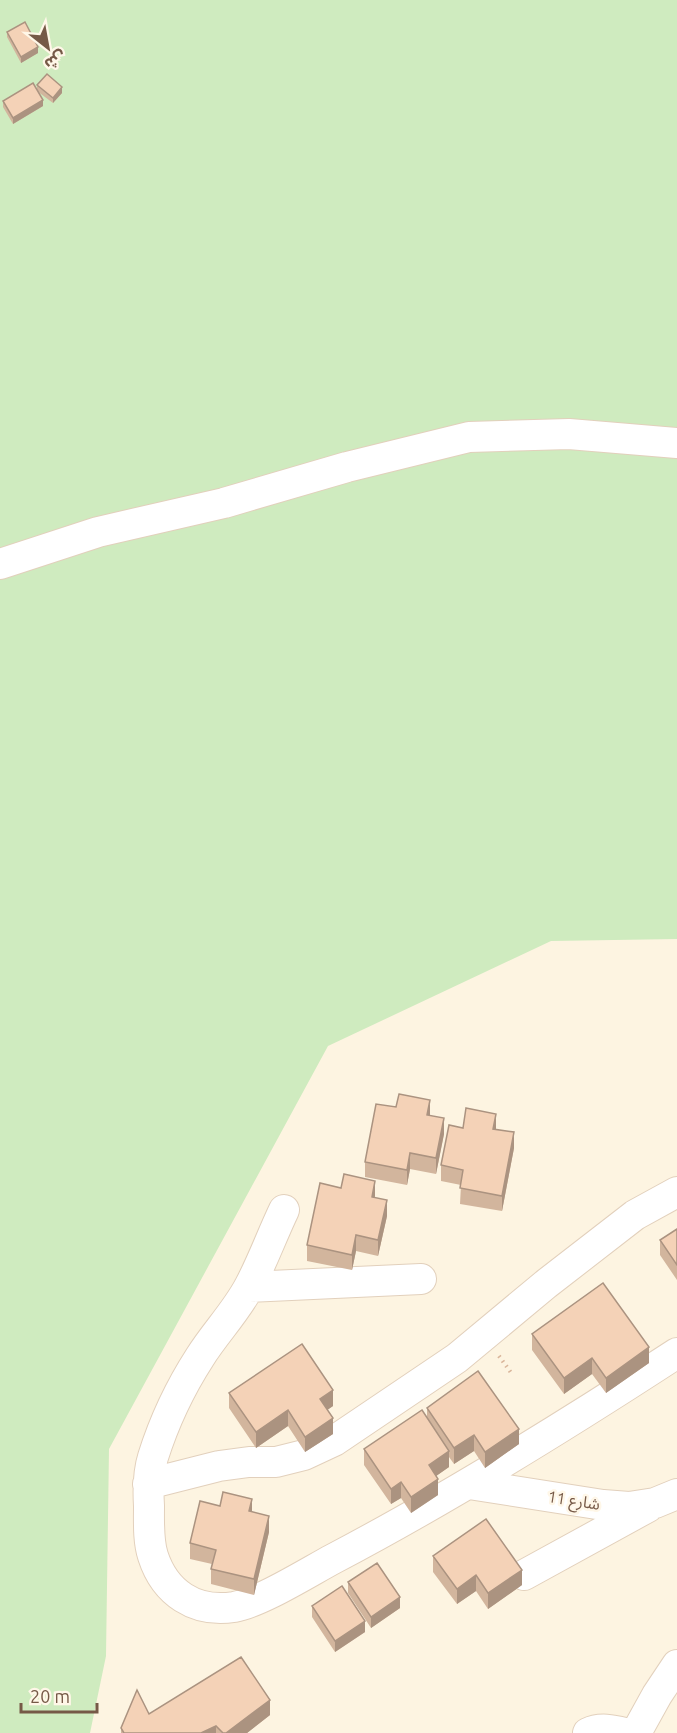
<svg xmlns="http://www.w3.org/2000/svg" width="677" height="1733" font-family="Ubuntu,'Noto Sans Arabic',sans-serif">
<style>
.green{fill:#cfebbf}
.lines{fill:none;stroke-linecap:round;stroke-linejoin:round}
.street-casing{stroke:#e2d0bc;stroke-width:32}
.path{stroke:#d9b59a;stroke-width:4;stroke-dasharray:1.5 4.5;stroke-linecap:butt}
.street{stroke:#fff;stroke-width:30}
.wall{fill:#d2b59d}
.shaded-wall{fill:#ab9380}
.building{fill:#f4d2b7;stroke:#ab9380;stroke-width:1.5}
.labels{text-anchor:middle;stroke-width:5;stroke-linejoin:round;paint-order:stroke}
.street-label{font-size:16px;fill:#765947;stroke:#fff7e8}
</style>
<rect width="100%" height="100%" fill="#fdf4e1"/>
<!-- green -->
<path class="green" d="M0,0H677V939L551,941L328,1046L109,1449L106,1656L90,1733H0Z"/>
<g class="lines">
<!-- street casing -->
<g class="street-casing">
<path id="street" d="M0,564L98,532L224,503L347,467L469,437L569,434L677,443
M284,1210C272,1235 262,1263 249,1287C235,1313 215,1333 200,1357C180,1388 164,1422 153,1457C148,1473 148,1490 149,1506C149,1522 148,1541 153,1556C165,1593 195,1613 234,1607C261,1602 307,1573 333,1559C451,1497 565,1426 677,1353
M249,1287L421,1279
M148,1484L219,1466L249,1462H276L304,1455L334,1441L457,1358L546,1284L635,1215L677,1192
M469,1484L603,1505L629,1507L655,1503L677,1494
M524,1575L648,1507
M588,1733C600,1727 613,1730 625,1733
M636,1733L657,1695L677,1665"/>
</g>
<!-- path -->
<path class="path" d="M499,1356L512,1374"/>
<!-- street -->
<use href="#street" class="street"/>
</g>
<!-- wall -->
<path class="wall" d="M7,32L38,53L21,63L7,37Z
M37,85L62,93L53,103L37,91Z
M3,101L43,106L13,124L3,107Z
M430,1115L444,1134L436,1174L410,1169L407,1185L365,1177V1162Z
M463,1128L496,1129L514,1148L502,1211L460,1204L461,1185L441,1181V1165Z
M375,1196V1198L387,1216L378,1256L356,1251L352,1270L307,1261V1245Z
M677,1229V1280L660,1255V1240Z
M532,1334L649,1363L606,1393L592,1374L564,1394L532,1350Z
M229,1393L333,1406L327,1410L333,1434L305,1452L288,1426L256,1448L229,1408Z
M427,1408L519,1444L485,1468L474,1451L454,1464L449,1457V1467L436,1476L438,1495L411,1513L401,1498L391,1504L364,1465V1449L427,1418Z
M252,1512L269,1532L254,1595L211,1584V1569L212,1564L190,1559V1543Z
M433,1556L522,1585L488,1609L476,1591L457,1604L433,1572Z
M348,1582L400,1608L371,1628L348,1593Z
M312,1606L365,1632L335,1652L312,1617Z
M149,1714L270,1715L247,1733H121V1728Z"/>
<!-- shaded-wall -->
<path class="shaded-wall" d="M38,47V53L21,63V57Z
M62,87V93L53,103V98Z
M43,100V106L13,124V118Z
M430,1100V1115H427Z
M496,1114V1129H493Z
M444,1118V1134L436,1174V1158Z
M514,1132V1148L502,1211V1196Z
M410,1153V1169L407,1185V1170Z
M375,1181V1196L372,1213V1197Z
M387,1200V1216L378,1256V1240Z
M356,1235V1251L352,1270V1255Z
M649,1347V1363L606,1393V1378Z
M592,1358V1374L564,1394V1378Z
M333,1390V1406L320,1415V1399Z
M288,1410V1426L256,1448V1432Z
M333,1418V1434L305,1452V1437Z
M519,1429V1444L485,1468V1452Z
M474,1435V1451L454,1464V1448Z
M449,1451V1467L429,1481V1465Z
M438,1479V1495L411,1513V1497Z
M401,1482V1498L391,1504V1489Z
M252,1499V1515L249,1511Z
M269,1516V1532L254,1595V1579Z
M522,1570V1585L488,1609V1593Z
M476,1575V1591L457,1604V1589Z
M400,1597V1608L371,1628V1617Z
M365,1621V1632L335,1652V1641Z
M270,1700V1715L247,1733H226Z
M216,1726V1733H201Z"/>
<!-- building -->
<path class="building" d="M25,22L38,47L21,57L7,32Z
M47,74L62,87L53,98L37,85Z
M33,83L43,100L13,118L3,101Z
M399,1094L430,1100L427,1115L444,1118L436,1158L410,1153L407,1170L365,1162L376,1104L396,1107Z
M466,1108L496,1114L493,1129L514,1132L502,1196L460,1188L463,1170L441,1165L449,1125L463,1128Z
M344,1174L375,1181L372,1197L387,1200L378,1240L356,1235L352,1255L307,1245L320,1183L341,1188Z
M677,1229V1265L660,1240Z
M603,1283L649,1347L606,1378L592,1358L564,1378L532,1334Z
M302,1344L333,1390L320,1399L333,1418L305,1437L288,1410L256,1432L229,1393Z
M478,1371L519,1429L485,1452L474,1435L454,1448L427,1408Z
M422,1410L449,1451L429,1465L438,1479L411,1497L401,1482L391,1489L364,1449Z
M223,1492L252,1499L249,1511L269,1516L254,1579L211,1569L216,1550L190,1543L200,1501L220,1506Z
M486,1519L522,1570L488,1593L476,1575L457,1589L433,1556Z
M377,1563L400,1597L371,1617L348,1582Z
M342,1586L365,1621L335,1641L312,1606Z
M241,1657L270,1700L226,1733H223L216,1726L201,1733H124L121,1728L137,1690L149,1714Z"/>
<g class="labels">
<!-- street labels -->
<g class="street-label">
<text transform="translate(574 1500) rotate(9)" y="6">شارع 11</text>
</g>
</g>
<!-- north arrow -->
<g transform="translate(48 48) rotate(149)" stroke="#fff7e8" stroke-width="4.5" paint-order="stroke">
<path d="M0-4.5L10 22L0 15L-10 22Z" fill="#765947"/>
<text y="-9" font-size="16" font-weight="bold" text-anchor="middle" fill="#765947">ش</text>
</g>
<!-- scale -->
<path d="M21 1703v9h76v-9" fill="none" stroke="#765947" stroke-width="3"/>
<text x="30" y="1703" font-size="18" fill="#765947" stroke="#fff7e8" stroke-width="4.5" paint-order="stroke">20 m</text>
</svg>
